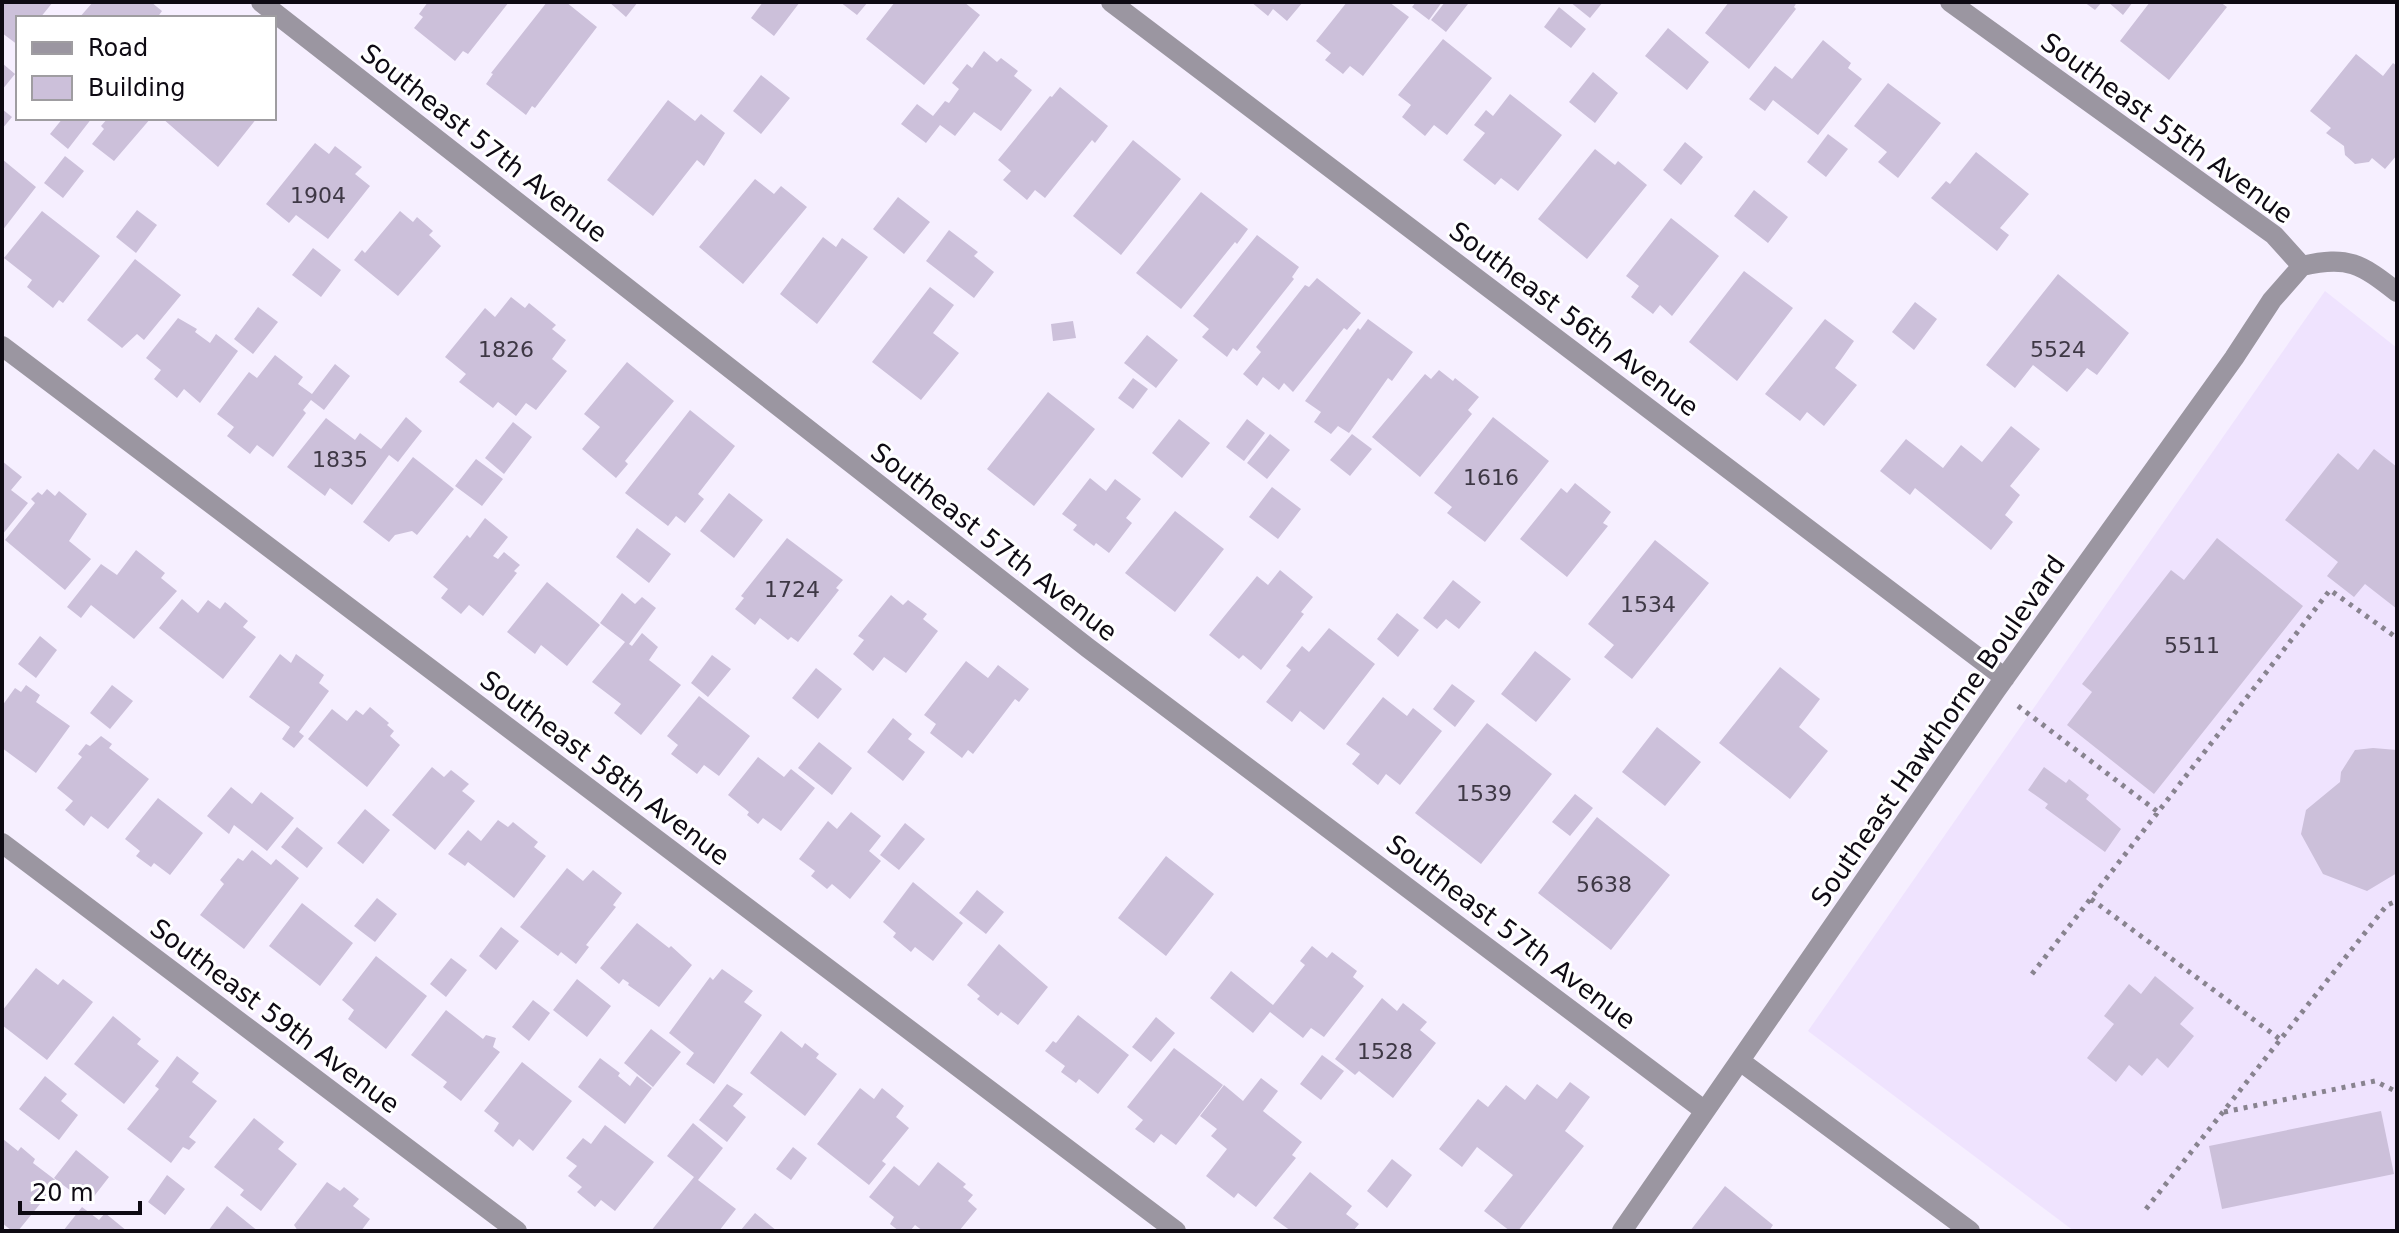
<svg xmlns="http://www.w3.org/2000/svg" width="2399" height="1233" font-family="'DejaVu Sans',sans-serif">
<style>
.built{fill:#efe3fe}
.building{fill:#ccc0da}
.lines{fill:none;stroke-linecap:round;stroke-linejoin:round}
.path{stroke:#88838f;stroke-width:5;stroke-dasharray:4 6;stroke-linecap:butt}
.street{stroke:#9b96a1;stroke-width:20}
.labels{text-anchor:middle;stroke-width:6;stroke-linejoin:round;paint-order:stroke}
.number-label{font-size:22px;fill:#3e3845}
.street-label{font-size:26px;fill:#0e0a13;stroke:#fff}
</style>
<rect width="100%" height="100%" fill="#f6efff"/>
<!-- built -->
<path class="built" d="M2325,291L2397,348V1231H2074L1808,1031Z"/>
<!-- building -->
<path class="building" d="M2,2H53L40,18H18V45L2,33Z
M93,2H151L162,11L157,18H79Z
M428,2H509L468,54L463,51L455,61L414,28L423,17L419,14Z
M547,2H566L597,27L535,108L532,106L526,115L486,84L493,74L491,73Z
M609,2H638L626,17Z
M763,2H800L774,36L751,18Z
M840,2H868L857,15Z
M895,2H964L980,15L924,85L866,39Z
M1251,2H1303L1287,21L1273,9L1268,16Z
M1347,2H1389L1409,17L1363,76L1350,66L1343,74L1325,60L1331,53L1316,41Z
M1416,2H1442L1429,20L1412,7Z
M1445,2H1465L1468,4L1446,32L1431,20Z
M1570,2H1603L1590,18Z
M1729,2H1797L1794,7L1796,9L1749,69L1705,33Z
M2084,2H2102L2095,10Z
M2108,2H2133L2123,15Z
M2150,2H2220L2227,7L2169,80L2120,41Z
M1559,7L1586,29L1571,48L1544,27Z
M1668,28L1709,62L1687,90L1645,56Z
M1443,39L1492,78L1447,135L1434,125L1425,136L1402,117L1411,105L1398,95Z
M1823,40L1851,63L1848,68L1862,79L1818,135L1773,100L1765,111L1749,99L1775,66L1792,79Z
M984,51L997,62L1001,58L1018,71L1014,76L1032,90L1001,131L974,112L955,136L940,125L926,143L901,124L917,104L933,116L945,101L949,103L959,89L952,83L967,64L972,68Z
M2356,54L2383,76L2393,63L2397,66V155L2385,169L2372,158L2369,162L2355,164L2345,155L2344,146L2326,133L2331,128L2310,111Z
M2,63L15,74L2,90Z
M1593,72L1618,93L1595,123L1569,102Z
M761,75L790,98L761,134L733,111Z
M1888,83L1941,123L1898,178L1878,162L1887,152L1854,126Z
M1060,87L1108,126L1095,143L1092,140L1045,198L1035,190L1027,200L1003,180L1011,171L998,160L1050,96L1052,97Z
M1510,94L1562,135L1518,191L1501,178L1495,185L1463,160L1485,133L1474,125L1486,110L1493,116Z
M668,100L695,121L701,114L725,133L704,166L697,160L653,216L607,180Z
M2,109L12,117L2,129Z
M63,118H92L68,149L50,134Z
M108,118H151L114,161L92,144L104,129L101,126Z
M162,118H257L218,167Z
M1828,134L1848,149L1826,177L1807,162Z
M1133,140L1181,179L1121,255L1073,216Z
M1685,142L1703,157L1681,185L1663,170Z
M315,143L329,154L335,146L362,167L355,174L370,186L328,239L296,215L289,223L266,204Z
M1595,149L1615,165L1618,161L1647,185L1587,259L1538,219Z
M1976,152L2029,194L2000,228L2009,235L1997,251L1931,198L1946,181L1950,184Z
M65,156L84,171L63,198L44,183Z
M2,159L36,187L2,231Z
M755,179L774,194L781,186L807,207L743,284L699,247Z
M1754,190L1788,217L1768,243L1734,216Z
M1201,192L1248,229L1237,244L1235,242L1181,309L1136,273Z
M898,197L930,222L904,254L873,229Z
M137,210L157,225L136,253L116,237Z
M42,211L100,256L63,303L59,300L53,308L27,287L32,280L4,258Z
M400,211L413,222L417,217L433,231L429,235L441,246L398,296L354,260L362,250L365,253Z
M1671,218L1719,256L1672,316L1660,305L1653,314L1631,297L1639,286L1626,276Z
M949,230L978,252L974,256L994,272L974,298L926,261Z
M1257,235L1299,267L1292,277L1294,279L1237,351L1233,348L1227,357L1202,337L1209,329L1193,316Z
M823,237L836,247L842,238L868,257L817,324L780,294Z
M313,248L341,270L321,297L292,275Z
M135,259L181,295L144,340L137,334L122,348L87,320Z
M1744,271L1793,308L1737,381L1689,342Z
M2058,274L2129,333L2097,375L2087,368L2067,392L2033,365L2015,388L1986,365Z
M1317,278L1361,313L1347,330L1344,328L1293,392L1284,383L1279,390L1263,377L1257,386L1243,374L1261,352L1256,347L1305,285L1309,287Z
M930,287L954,305L933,333L959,353L921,400L872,362Z
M511,297L525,308L529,303L556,325L552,329L566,340L552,359L567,371L536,410L526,403L516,416L498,402L493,408L459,382L466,374L445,357L485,308L495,317Z
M1915,302L1937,319L1914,350L1892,332Z
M258,307L278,322L253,354L234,339Z
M178,318L197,329L195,332L210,343L216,334L238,351L200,403L184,389L177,398L154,379L161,370L146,358Z
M1368,319L1413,352L1392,381L1388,378L1349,433L1338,426L1331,434L1314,422L1321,412L1305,401L1358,328L1360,330Z
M1825,319L1854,341L1835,368L1857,385L1824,426L1807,412L1800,421L1765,394Z
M1073,321L1076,338L1053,341L1051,324Z
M1147,335L1178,360L1156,388L1124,363Z
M275,355L303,377L298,384L312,394L335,364L350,376L324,410L311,400L303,410L306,413L273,457L257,445L250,454L227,436L234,427L217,414L249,372L257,378Z
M627,362L674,401L625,461L628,464L616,478L582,449L600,427L584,414Z
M1439,370L1453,381L1455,378L1479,397L1468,410L1472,414L1420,477L1372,437L1425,374L1431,379Z
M1133,378L1148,389L1133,409L1118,398Z
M1048,392L1095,429L1034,506L987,469Z
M690,410L735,446L698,494L704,499L685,523L676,516L668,526L625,493Z
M406,417L422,431L398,462L389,455L352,505L330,488L325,496L287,467L326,418L355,440L360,433L381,449Z
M1493,417L1549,461L1485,542L1447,513L1452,507L1434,493Z
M1179,419L1210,443L1182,478L1152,453Z
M1247,419L1265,433L1244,461L1226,447Z
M513,422L532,437L504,474L485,458Z
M2011,426L2040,449L2010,486L2020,495L2005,515L2013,522L1991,550L1915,488L1910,495L1880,471L1906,439L1943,468L1961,445L1982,462Z
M1270,434L1290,450L1267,479L1247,463Z
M1352,434L1372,449L1350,476L1330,460Z
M2374,449L2397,467V609L2365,584L2354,597L2327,576L2338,562L2285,520L2338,453L2358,470Z
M413,457L454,489L417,535L412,531L395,535L389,542L363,522Z
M476,459L503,479L482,506L455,486Z
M2,461L22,477L11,490L28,503L2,535Z
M1090,478L1106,491L1115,479L1141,499L1126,518L1132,523L1109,553L1096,543L1094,546L1073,530L1077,525L1062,514Z
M1575,483L1611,512L1603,523L1608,526L1567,577L1520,539L1561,488L1567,493Z
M1272,487L1301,509L1278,539L1249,517Z
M47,489L55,496L59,491L87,514L69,541L91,559L65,590L5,540L35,503L31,499L38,492L42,495Z
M729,493L763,520L734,558L700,531Z
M1175,511L1224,549L1175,612L1125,573Z
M485,518L508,537L493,556L498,559L504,552L520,565L514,571L517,573L483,616L469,605L461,614L441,598L448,589L433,577L467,535L470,538Z
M637,528L671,554L649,583L616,557Z
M787,538L843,580L836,588L839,590L798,642L791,637L788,640L760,618L755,625L735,609L744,598L741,596Z
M2217,538L2303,606L2154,794L2067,725L2092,692L2082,684L2171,570L2184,580Z
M1655,540L1709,583L1632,679L1604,657L1614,645L1588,624Z
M136,550L165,573L161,578L177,591L134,639L91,605L81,618L67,607L101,564L117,575Z
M1280,570L1313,597L1301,612L1304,614L1261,670L1243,655L1239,659L1209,635L1257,576L1268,585Z
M1453,580L1481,602L1459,629L1446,619L1437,629L1423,618Z
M547,582L600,625L567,666L541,645L535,654L507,632Z
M622,593L635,604L642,597L656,608L629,644L632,646L642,633L658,647L649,660L681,685L641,735L614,713L621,704L592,682L625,642L600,623Z
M891,595L903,605L908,600L927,614L923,619L938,631L906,673L884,657L873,671L853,654L864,640L858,636Z
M182,599L198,613L208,600L220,609L225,602L248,621L243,627L256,637L223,679L159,628Z
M1397,613L1419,630L1398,657L1377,639Z
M1329,628L1375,664L1324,730L1300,711L1292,722L1266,702L1291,670L1286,666L1302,646L1309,652Z
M40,636L57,650L36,678L18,664Z
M1535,651L1571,679L1536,722L1501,694Z
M280,654L291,663L296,654L324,675L319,683L329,691L299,732L304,736L294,748L282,739L290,727L249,697Z
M712,655L731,669L708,697L691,683Z
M966,661L988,678L998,665L1029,689L1019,702L1015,699L973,754L968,750L962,758L930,733L936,724L924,715Z
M1780,667L1820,699L1799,727L1828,751L1790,799L1719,743Z
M816,668L842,689L818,719L792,698Z
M1452,684L1475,701L1455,727L1433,709Z
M26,685L40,695L36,702L70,726L36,773L2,748V720L4,716L2,715V706L15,688L21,692Z
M112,685L133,701L110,729L90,713Z
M699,696L750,736L719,776L704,765L697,774L671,754L678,745L667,736Z
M1383,697L1407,716L1413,708L1442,731L1400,785L1386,774L1378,785L1352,764L1360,754L1346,744Z
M370,707L389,723L387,725L394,731L390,736L400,745L367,787L308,739L332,709L347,721L356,710L363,715Z
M893,718L912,734L908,739L925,752L903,781L867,752Z
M1487,723L1552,774L1481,864L1415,813Z
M1657,727L1701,762L1665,806L1622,772Z
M101,736L112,744L109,748L149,779L108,829L91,816L84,826L65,810L73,801L57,788L82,757L78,754L86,744L90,746Z
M819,742L852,768L832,795L798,768Z
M2373,748L2397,750V873L2367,891L2323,874L2301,834L2306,810L2340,782L2341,772L2355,750Z
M758,757L784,777L791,769L815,788L781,831L763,818L758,824L747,815L749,812L728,795Z
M432,767L444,777L451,770L469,784L462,791L475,801L435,850L392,815Z
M2044,767L2066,783L2069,779L2089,795L2086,799L2121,829L2105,852L2045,808L2048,804L2028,790Z
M231,787L252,804L261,792L294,818L267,851L234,825L229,834L207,816Z
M1575,794L1593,808L1570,836L1552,822Z
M158,798L203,833L170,875L154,863L151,867L136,856L140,851L125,839Z
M365,809L390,830L363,864L337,843Z
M851,812L881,836L869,851L881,861L850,899L832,884L827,889L811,876L815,871L799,859L828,821L837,829Z
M1597,817L1670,875L1611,950L1538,893Z
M498,820L508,827L513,822L538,842L534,847L546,856L514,898L468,862L465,866L448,854L468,830L481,841Z
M905,823L925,839L899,870L880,855Z
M297,827L323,848L307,868L281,847Z
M252,850L271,865L276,859L299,878L244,949L200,915L224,884L220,880L238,858L243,861Z
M1166,856L1214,894L1166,956L1118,918Z
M567,868L583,881L593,870L622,893L613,905L616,907L586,945L589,947L576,964L561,952L558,956L520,927Z
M913,882L963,923L933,961L915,947L911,952L893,937L896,933L883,922Z
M977,890L1004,912L986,934L959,913Z
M377,898L397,914L375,942L354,926Z
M302,903L353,943L320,986L269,946Z
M637,923L669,948L671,946L692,965L659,1007L628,985L629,983L623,979L619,984L600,968Z
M501,927L519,941L496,970L479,956Z
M999,944L1048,987L1018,1025L1001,1012L998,1016L977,999L980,996L967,985Z
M1312,946L1327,958L1332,952L1357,971L1353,977L1364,986L1324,1037L1311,1028L1303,1038L1270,1012L1253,1033L1210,998L1231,971L1273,1005L1305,965L1300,961Z
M376,956L427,996L386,1049L348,1019L354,1010L342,1000Z
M451,958L467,970L446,997L430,984Z
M36,968L58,985L63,979L93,1002L47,1060L2,1025V1011Z
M722,969L753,991L744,1002L762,1015L714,1084L686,1064L694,1053L669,1033L710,977L713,980Z
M2155,976L2194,1008L2180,1024L2194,1036L2168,1068L2157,1058L2142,1076L2129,1065L2116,1082L2087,1058L2114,1024L2104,1016L2129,984L2141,994Z
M577,979L611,1006L587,1037L553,1010Z
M1382,998L1397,1011L1403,1003L1427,1022L1420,1030L1436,1043L1393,1098L1359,1071L1355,1075L1335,1059Z
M533,1000L550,1013L529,1041L512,1027Z
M446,1010L483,1039L486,1035L496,1038L493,1047L500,1052L461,1101L443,1087L447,1082L411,1055Z
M1078,1015L1129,1055L1098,1094L1079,1079L1076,1083L1061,1072L1065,1066L1045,1051L1053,1041L1056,1043Z
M113,1016L141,1039L137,1044L159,1061L124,1104L74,1064Z
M1156,1017L1175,1033L1151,1062L1132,1047Z
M651,1029L681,1052L653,1087L624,1063Z
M781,1031L802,1048L805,1043L819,1054L816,1058L837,1074L805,1116L750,1073Z
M1174,1048L1223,1085L1176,1145L1161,1134L1154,1143L1135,1129L1143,1120L1127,1107Z
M1322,1055L1344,1071L1321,1100L1300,1084Z
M177,1056L199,1073L192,1082L217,1101L189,1137L196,1142L189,1150L183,1147L171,1163L127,1129L159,1089L155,1086Z
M600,1058L620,1073L618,1076L630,1086L637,1076L652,1088L625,1124L578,1087Z
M522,1062L572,1101L533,1151L519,1139L513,1147L494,1131L499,1123L484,1111Z
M45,1076L67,1094L61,1101L78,1115L59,1140L19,1109Z
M1261,1078L1278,1091L1263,1111L1302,1142L1292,1155L1296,1158L1256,1207L1238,1193L1234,1198L1206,1176L1227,1149L1211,1136L1217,1129L1200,1116L1224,1085L1243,1101Z
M1570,1082L1590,1097L1565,1131L1584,1146L1518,1231H1510L1484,1211L1513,1175L1477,1147L1462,1167L1439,1149L1478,1099L1488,1107L1506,1085L1525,1100L1537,1084L1557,1099Z
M727,1084L743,1094L733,1106L746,1117L727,1142L699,1120Z
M860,1088L874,1099L882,1088L904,1106L896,1117L909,1128L882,1161L886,1164L869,1185L817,1144Z
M2381,1111L2394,1174L2222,1209L2209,1146Z
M254,1118L284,1142L278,1149L297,1164L261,1211L240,1195L244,1190L214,1167Z
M693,1123L723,1148L698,1180L736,1209L719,1231H651L694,1177L667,1156Z
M605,1125L654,1162L615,1211L601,1200L595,1207L577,1192L582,1187L568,1176L577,1166L566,1158L583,1138L591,1144Z
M3,1139L18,1151L21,1147L35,1159L33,1163L58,1182L18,1231H12L2,1223Z
M793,1147L807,1158L791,1180L776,1169Z
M76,1150L109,1177L88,1204L54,1178Z
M1392,1159L1412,1175L1387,1208L1367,1191Z
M938,1162L966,1184L963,1187L973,1195L968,1201L977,1209L959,1231H923L915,1225L910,1231H899L890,1224L894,1217L869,1197L894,1166L919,1186Z
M1310,1172L1352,1206L1346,1214L1359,1224L1353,1231H1291L1273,1218Z
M167,1175L185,1189L165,1215L148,1202Z
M327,1182L340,1191L344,1187L359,1199L353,1206L370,1219L361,1231H298L294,1225Z
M1725,1186L1773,1225L1769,1231H1690Z
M227,1206L258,1231H208Z
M82,1207L99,1220L105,1213L127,1231H63Z
M755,1213L777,1231H740Z"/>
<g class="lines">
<!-- path -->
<path class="path" d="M2018,706L2158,812L2330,590L2397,638
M2091,899L2281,1040
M2032,974L2158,812
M2224,1112L2375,1081L2397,1092
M2146,1209L2387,905L2397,901"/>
<!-- street -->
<path class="street" d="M261,2L1088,648L1705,1111
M1111,2L2005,678
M1950,2L2274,235L2302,266
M2302,266C2348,255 2361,264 2397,292
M2,346L1176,1231
M2,843L517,1231
M1740,1061L1970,1231
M1622,1231L1996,690L2234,358L2272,300L2302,266"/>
</g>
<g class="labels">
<!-- number labels -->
<g class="number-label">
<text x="318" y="203">1904</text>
<text x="506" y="357">1826</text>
<text x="2058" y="357">5524</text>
<text x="340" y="467">1835</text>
<text x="1491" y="485">1616</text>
<text x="792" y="597">1724</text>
<text x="1648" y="612">1534</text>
<text x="2192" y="653">5511</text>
<text x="1484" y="801">1539</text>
<text x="1604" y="892">5638</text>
<text x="1385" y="1059">1528</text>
</g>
<!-- street labels -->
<g class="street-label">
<text transform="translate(2167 128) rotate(36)" y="9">Southeast 55th Avenue</text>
<text transform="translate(484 143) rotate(38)" y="9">Southeast 57th Avenue</text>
<text transform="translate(1574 319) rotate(37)" y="9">Southeast 56th Avenue</text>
<text transform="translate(994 542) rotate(38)" y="9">Southeast 57th Avenue</text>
<text transform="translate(1938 731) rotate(-55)" y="9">Southeast Hawthorne Boulevard</text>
<text transform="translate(605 768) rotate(37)" y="9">Southeast 58th Avenue</text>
<text transform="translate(1511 932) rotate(37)" y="9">Southeast 57th Avenue</text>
<text transform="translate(275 1016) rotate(37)" y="9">Southeast 59th Avenue</text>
</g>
</g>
<!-- border -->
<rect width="2399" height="1233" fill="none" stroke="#0e0a13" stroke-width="8"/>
<!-- legend -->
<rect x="16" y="16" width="260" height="104" fill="#ffffff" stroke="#9f9da1" stroke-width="2"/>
<rect x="32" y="42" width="40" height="12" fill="#9b96a1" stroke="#9f9da1" stroke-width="2"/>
<text x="88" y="56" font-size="24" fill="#0e0a13">Road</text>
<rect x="32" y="76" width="40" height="24" fill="#ccc0da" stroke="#9f9da1" stroke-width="2"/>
<text x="88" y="96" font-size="24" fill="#0e0a13">Building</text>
<!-- scale -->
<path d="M20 1201v12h120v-12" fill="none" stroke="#0e0a13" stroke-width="4"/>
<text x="32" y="1201" font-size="24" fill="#0e0a13" stroke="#ffffff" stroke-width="6" paint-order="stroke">20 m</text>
</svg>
